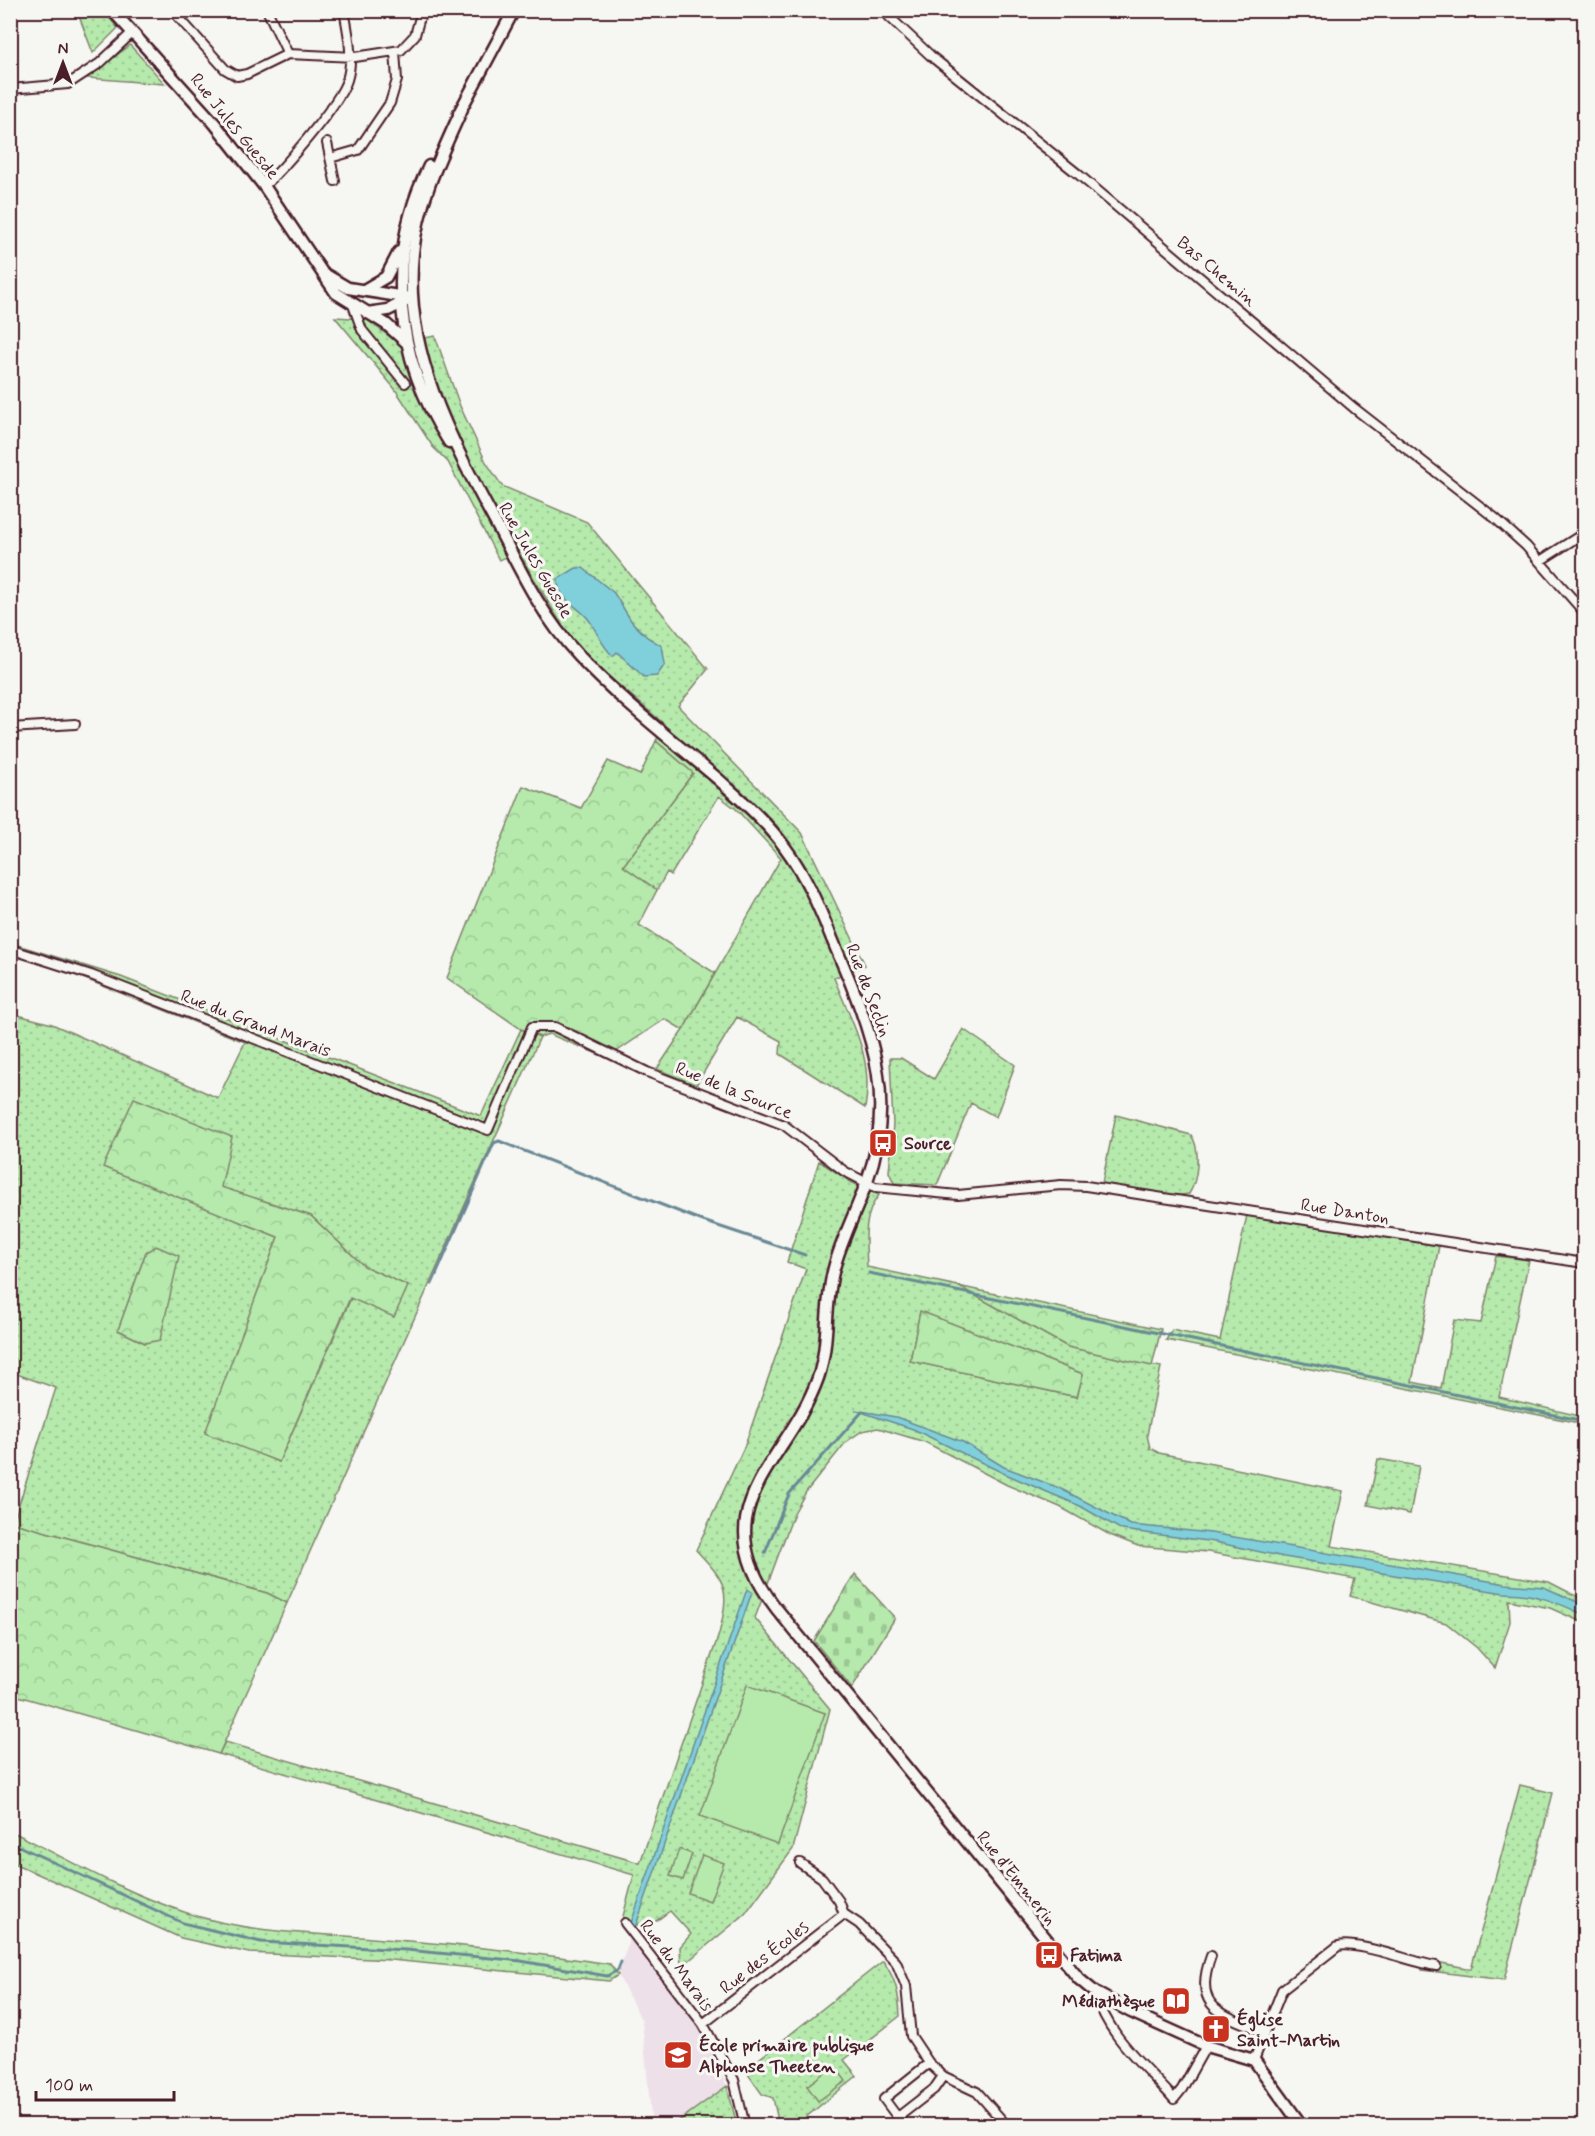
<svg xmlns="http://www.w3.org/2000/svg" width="1595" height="2136" font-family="Mynerve,sans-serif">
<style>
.built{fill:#ede0e8}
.green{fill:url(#green-dots);stroke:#80846c;stroke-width:1.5;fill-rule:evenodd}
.forest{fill:url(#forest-crowns);stroke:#80846c;stroke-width:1.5}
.cemetery{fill:url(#cemetery-stones);stroke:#80846c;stroke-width:1.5}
.pitch{fill:#b5eaac;stroke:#80846c;stroke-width:1.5}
.water{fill:#80d0dc;stroke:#6a8995;stroke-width:1.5}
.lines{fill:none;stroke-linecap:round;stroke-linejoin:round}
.stream{stroke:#6a8995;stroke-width:3}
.street-casing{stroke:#4a1f2b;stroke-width:12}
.secondary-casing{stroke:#4a1f2b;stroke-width:15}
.street{stroke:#f6f6f2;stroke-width:8}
.secondary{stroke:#f6f6f2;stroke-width:10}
.labels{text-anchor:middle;stroke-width:6;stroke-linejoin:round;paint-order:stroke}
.street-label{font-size:18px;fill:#4a1f2b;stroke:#f6f6f2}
.poi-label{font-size:18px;font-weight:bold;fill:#4a1f2b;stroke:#f6f6f2;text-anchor:start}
</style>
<defs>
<pattern id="green-dots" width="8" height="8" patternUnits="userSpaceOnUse" patternTransform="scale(1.5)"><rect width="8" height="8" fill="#b5eaac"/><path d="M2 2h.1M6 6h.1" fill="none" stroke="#9dc894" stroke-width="1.8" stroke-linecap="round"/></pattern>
<pattern id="forest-crowns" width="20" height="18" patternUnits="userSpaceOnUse" patternTransform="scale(1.5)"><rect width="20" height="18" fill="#b5eaac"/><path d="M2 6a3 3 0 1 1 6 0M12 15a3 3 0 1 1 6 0" fill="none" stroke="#9dc894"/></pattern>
<pattern id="cemetery-stones" width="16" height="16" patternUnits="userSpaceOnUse" patternTransform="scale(1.5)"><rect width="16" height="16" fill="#b5eaac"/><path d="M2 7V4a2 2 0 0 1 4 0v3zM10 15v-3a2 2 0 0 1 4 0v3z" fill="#9dc894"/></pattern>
</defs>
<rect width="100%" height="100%" fill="#f6f6f2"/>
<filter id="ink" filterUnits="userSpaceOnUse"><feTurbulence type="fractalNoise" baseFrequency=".0167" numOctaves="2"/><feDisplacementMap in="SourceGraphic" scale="12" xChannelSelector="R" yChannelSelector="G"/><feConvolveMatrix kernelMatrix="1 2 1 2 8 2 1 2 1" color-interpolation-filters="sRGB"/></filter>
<g filter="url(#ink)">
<!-- built -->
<path class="built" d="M631,1934L643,1955L697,2025L727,2086L673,2125H652L642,2021L618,1975Z"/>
<!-- green -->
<path class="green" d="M77,11H103L118,28L93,53Z
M130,45L165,84L87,78Z
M335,317L366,319L398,343L435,336L460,406L486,462L502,486L587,522L708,669L678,706L802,833L865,965L834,978C852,1023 874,1058 865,1108L780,1054L781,1041L737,1017L696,1085L657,1069L683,1030L781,858L736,809L719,796L671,875L667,872L657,890L623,866L693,773L656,741L664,724L588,658L568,635L518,552L499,560L448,462L433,447L395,389Z
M11,943L121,977L481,1116L521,1029L540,1037L287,1603L267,1593L13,1523L56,1388L11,1372L10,1013L52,1024L218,1098L245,1042L70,973L11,954ZM134,1099L220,1187L311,1216L364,1266L408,1286L351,1298L279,1462L206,1432L278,1237L104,1167ZM146,1252L145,1343L118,1330Z
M963,1029L1015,1065L996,1117L971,1103L937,1185L894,1183L889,1172L893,1124L890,1058H901L934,1079Z
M1116,1115L1191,1135C1201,1149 1198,1180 1189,1194L1172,1196L1102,1183Z
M819,1161L851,1182L879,1195C862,1216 866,1242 867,1267L958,1286L1068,1347L1161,1367L1147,1435L1150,1448L1159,1453L1343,1491L1331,1546L1549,1582L1584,1600V1623L1550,1608L1509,1600L1510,1622L1495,1668L1477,1648L1446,1623L1350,1596L1355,1579L1208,1552L1138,1546L1110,1535L1060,1507L1007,1485L925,1442L878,1428L862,1431L846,1442L806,1492L794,1513L755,1618L830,1709L793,1849L745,1914L681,1967L680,1947L691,1934L670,1911C648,1926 649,1931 622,1920L634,1875L219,1754L225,1742L640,1863L719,1634C730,1588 727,1583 696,1550L745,1445L806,1269L787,1262ZM920,1312L1083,1374L1077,1397L910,1361Z
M1247,1215L1439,1246L1412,1382L1441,1388L1454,1320L1481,1323L1496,1256L1529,1260L1499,1397L1584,1417V1424L1166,1340L1172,1330L1220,1340Z
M1378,1459L1419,1466L1410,1514L1368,1505Z
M1520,1785L1553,1793L1504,1980L1422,1970V1959L1471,1969Z
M11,1831C68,1860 126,1893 187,1913C247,1933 310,1933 371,1938C451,1944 531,1952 610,1964L618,1975L609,1981L391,1960L249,1953L181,1938L11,1862Z
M883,1961C896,1979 899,1994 900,2016L844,2060L857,2076L796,2125H779L773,2098L762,2094L745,2070Z
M727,2086L737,2125H673Z"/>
<!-- forest -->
<path class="forest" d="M656,741L693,773L623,866L657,890L639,925L715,973L683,1030L665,1019L607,1058L549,1034L540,1037L521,1029L447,978L523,786L581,808L608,761L640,775Z
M134,1098L232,1137L221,1187L311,1216L364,1266L408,1286L394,1317L350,1298L279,1462L205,1433L278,1237L103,1167Z
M156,1246L179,1256L160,1340L145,1343L118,1330L146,1252Z
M958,1286L1161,1329L1152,1366L1068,1347Z
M920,1311L1083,1374L1077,1397L910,1361Z
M10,1522L267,1593L287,1603L219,1754L11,1694Z"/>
<!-- cemetery -->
<path class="cemetery" d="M855,1574L895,1618L852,1688L814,1641Z"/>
<!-- pitch -->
<path class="pitch" d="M747,1685L825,1713L778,1844L700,1816Z
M679,1849L692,1854L683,1880L670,1876Z
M702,1855L724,1863L710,1901L688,1893Z
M834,2065L846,2081L818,2101L807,2086Z"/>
<!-- water -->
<path class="water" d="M576,568H583L614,593L632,622L647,637L662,646L665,664L657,676L644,677L617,652L613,656C601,645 598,633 589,620C579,606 556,599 558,579Z
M855,1410L896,1417L963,1442L1004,1467L1059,1488L1131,1525L1211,1533L1506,1584L1544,1587L1584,1605V1615C1557,1602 1535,1593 1504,1593L1284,1557L1215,1542L1122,1530L1080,1506L1003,1473L913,1429Z
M747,1589L752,1592L635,1928L631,1923Z"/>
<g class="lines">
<!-- stream -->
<path class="stream" d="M869,1273L1584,1421
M432,1284L494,1143L499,1141L703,1221L805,1255
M765,1553L789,1494L861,1413
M10,1842L183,1923L261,1942L406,1950L521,1961L607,1976L618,1970L621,1962"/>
<!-- street casing -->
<g class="street-casing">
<path id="street" d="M172,10L225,69L237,76L247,74L288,54L355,57L401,50L415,35L422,10
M267,10L288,54
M882,10L932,57L1078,174L1354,408L1495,518L1526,546L1584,612
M10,89L68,84L100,63L132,33
M327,143L335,181
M330,158L358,150L390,103L397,80L395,51
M264,186C283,169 340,103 347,80C354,58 348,32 344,10
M353,305L362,330L405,383
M1540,561L1584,533
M10,728L75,724
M10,949L91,975L488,1130L532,1027H555L647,1072L784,1125L844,1171L875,1187L958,1195L1061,1185L1086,1186L1584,1263
M800,1863L822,1878L839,1901L844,1914L859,1924L896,1962L906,1986L911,2036L929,2063L943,2076L977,2092L1007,2126
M625,1923L703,2024L734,2080L745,2126
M1211,1956C1191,2010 1223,2014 1265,2032
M1096,1993C1106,2035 1146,2067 1174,2099L1182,2089L1206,2046
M703,2024L844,1914
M1254,2060L1282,1990L1338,1946C1357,1941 1412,1962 1436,1966
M898,2117L934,2089L943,2076
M904,2126L884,2099L929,2063"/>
</g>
<!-- secondary casing -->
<g class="secondary-casing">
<path id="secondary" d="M112,10L215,124L264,186L336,293L386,324L406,342
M462,109C441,155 418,202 413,253C402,354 455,447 501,533C523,576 544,619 578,655C620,700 671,739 718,779C741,800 765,820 784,846C811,882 826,926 844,967C875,1040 895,1103 867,1181C857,1210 842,1238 834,1268C824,1304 830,1343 818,1378C788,1463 698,1508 776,1608L1079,1979L1096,1993L1131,2012L1206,2046L1254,2060L1302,2126
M459,113L514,10
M429,166C384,256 395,358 449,442
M326,275L348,288L405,297
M364,290L386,277L399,252
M367,313L388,310L406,301"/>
</g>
<!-- street -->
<use href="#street" class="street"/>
<!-- secondary -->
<use href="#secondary" class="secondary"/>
</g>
</g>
<!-- icons -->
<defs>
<g id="bus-square" transform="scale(1.5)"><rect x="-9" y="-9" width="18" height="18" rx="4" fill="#c8321e" stroke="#f6f6f2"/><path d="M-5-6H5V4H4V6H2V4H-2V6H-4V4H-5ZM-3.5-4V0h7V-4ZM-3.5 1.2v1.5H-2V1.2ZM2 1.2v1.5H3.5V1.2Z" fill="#fff"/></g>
<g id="library-square" transform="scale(1.5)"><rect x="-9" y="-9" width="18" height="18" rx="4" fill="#c8321e" stroke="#f6f6f2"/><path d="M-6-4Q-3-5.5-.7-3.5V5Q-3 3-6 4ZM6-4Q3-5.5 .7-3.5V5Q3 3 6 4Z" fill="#fff"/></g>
<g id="church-square" transform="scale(1.5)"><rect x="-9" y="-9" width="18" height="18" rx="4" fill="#c8321e" stroke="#f6f6f2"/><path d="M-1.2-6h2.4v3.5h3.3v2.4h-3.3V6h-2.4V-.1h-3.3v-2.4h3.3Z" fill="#fff"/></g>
<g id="school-square" transform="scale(1.5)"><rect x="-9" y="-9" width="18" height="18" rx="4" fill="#c8321e" stroke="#f6f6f2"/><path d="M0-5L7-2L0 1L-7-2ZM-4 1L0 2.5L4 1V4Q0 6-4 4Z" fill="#fff"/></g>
</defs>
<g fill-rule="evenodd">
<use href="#bus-square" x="883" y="1143"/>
<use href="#bus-square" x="1049" y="1955"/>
<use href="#library-square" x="1176" y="2001"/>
<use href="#church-square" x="1216" y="2029"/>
<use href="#school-square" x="678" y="2055"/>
</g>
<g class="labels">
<!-- street labels -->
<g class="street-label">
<text transform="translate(235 126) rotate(51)" y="6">Rue Jules Guesde</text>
<text transform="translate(1217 271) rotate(40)" y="6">Bas Chemin</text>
<text transform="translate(536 560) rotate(60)" y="6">Rue Jules Guesde</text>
<text transform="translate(869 990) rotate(69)" y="6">Rue de Seclin</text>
<text transform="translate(256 1023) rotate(21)" y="6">Rue du Grand Marais</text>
<text transform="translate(734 1090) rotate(22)" y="6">Rue de la Source</text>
<text transform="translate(1345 1211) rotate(9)" y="6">Rue Danton</text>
<text transform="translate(1017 1878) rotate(51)" y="6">Rue d'Emmerin</text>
<text transform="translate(764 1957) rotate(-38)" y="6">Rue des Écoles</text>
<text transform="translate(677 1965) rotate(53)" y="6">Rue du Marais</text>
</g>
<!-- poi labels -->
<g class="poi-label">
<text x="904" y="1149">Source</text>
<text x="1070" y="1961">Fatima</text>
<text x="1155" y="2007" text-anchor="end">Médiathèque</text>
<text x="1237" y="2025">Église<tspan x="1237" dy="21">Saint-Martin</tspan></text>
<text x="699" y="2051">École primaire publique<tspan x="699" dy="21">Alphonse Theeten</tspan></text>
</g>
</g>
<!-- margin -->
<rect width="1595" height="2136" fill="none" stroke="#f6f6f2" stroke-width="36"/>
<rect x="18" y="18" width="1559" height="2100" fill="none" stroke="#4a1f2b" stroke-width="2" filter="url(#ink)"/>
<!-- north arrow -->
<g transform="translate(63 63)" stroke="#f6f6f2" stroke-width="4.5" paint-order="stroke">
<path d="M0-4.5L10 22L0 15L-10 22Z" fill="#4a1f2b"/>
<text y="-9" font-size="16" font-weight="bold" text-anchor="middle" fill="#4a1f2b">N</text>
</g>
<!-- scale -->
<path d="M36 2091v9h138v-9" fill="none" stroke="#4a1f2b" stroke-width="3"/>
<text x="45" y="2091" font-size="18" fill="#4a1f2b" stroke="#f6f6f2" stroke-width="4.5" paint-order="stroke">100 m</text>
</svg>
